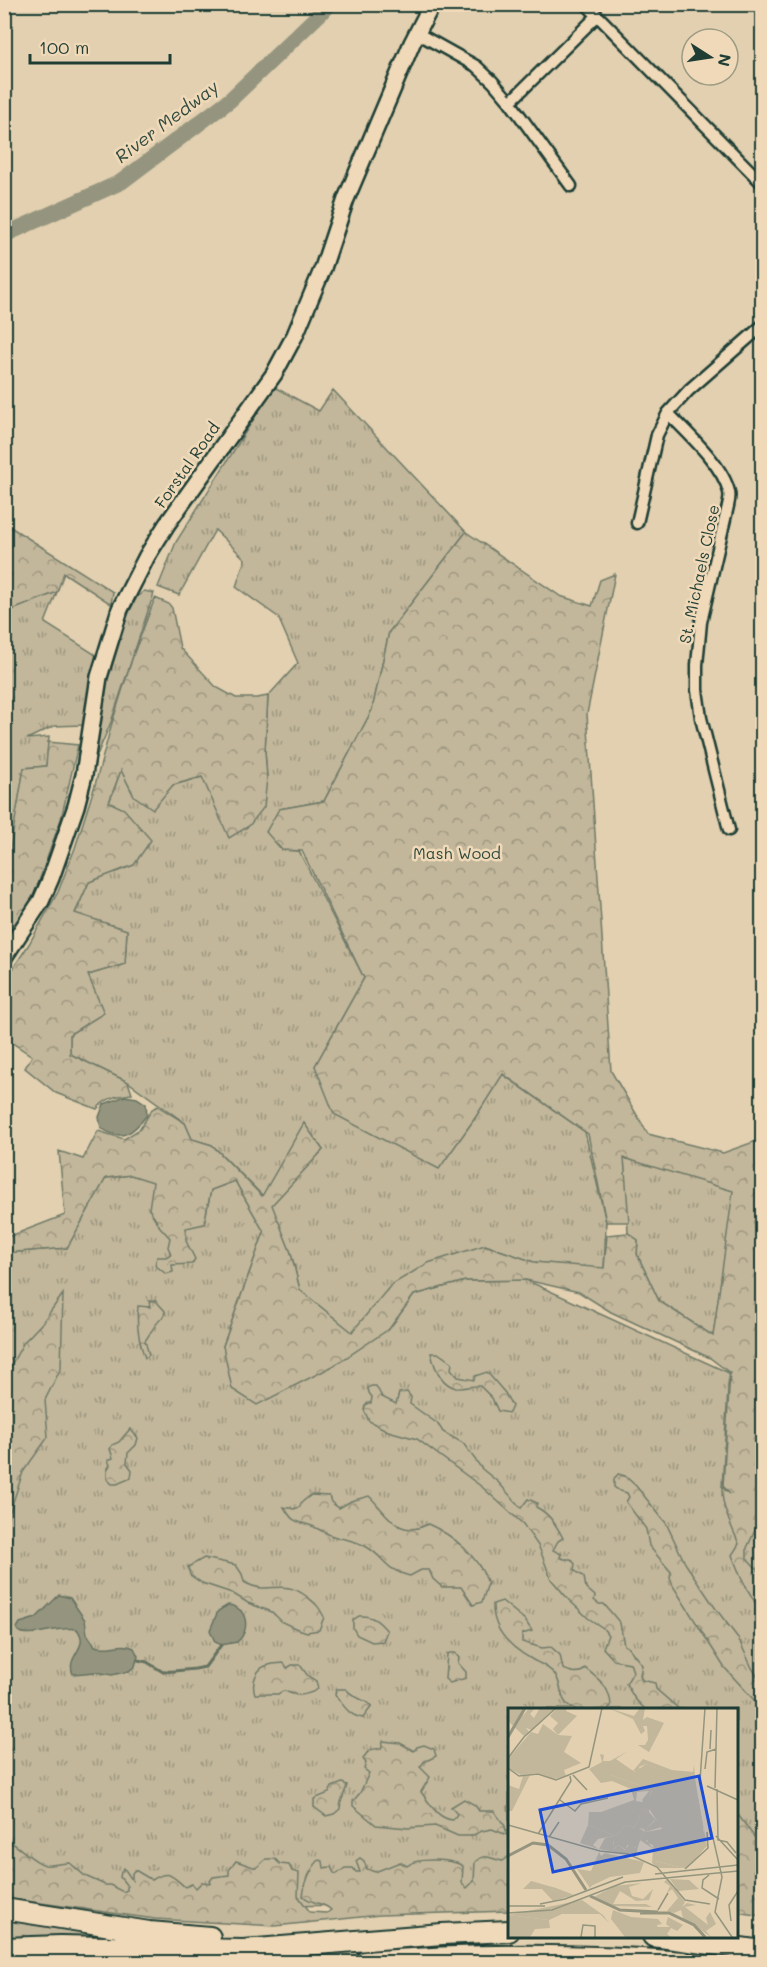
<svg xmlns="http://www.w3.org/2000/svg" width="767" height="1967" font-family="Mali,sans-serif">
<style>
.grass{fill:url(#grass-tufts);stroke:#707a68;stroke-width:1.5}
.forest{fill:url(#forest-crowns);stroke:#707a68;stroke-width:1.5}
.water{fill:#95957f;stroke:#667261;stroke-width:1.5}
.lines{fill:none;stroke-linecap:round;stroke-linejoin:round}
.stream{stroke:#667261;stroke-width:3}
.river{stroke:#95957f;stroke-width:16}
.street-casing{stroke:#1f3d34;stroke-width:15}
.secondary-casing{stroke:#1f3d34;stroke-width:20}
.highway-casing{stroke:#1f3d34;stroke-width:24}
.street{stroke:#efd9b8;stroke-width:10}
.secondary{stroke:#efd9b8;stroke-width:15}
.highway{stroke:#efd9b8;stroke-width:20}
.labels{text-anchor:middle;stroke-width:5;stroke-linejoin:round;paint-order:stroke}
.street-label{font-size:16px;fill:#1f3d34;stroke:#efd9b8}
.park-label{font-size:16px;fill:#2f493e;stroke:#efd9b8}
.water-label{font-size:18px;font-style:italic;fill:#314a3f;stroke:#efd9b8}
.inset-river{fill:none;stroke:#95957f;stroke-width:3}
.inset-road{fill:none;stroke:#94957e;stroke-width:1.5}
.view{fill:#1d4ed8;fill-opacity:0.15;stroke:#1d4ed8;stroke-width:3}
.inset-edge{fill:none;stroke:#1f3d34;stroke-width:3}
</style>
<defs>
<pattern id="grass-tufts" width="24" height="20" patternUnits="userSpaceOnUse" patternTransform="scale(1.5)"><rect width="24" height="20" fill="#c2b79b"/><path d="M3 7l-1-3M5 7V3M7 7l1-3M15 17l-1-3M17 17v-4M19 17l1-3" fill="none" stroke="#9d967f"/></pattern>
<pattern id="forest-crowns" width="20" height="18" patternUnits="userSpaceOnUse" patternTransform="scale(1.5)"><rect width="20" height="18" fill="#c2b79b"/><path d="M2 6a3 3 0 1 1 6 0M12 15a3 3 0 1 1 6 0" fill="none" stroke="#9d967f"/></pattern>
</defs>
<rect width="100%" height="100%" fill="#e2d0b0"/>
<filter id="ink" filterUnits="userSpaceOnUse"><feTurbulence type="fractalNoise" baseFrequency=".0167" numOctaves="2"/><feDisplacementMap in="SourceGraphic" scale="12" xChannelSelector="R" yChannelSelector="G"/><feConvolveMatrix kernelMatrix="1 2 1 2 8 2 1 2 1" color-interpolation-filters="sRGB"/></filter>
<g filter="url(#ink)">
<!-- grass -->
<path class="grass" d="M274,387L319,411L333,390L466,532L389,632L372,710L324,801L279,809L282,850L299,851L364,978L315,1066L439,1168L475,1118L502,1074L585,1132L606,1222L604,1269L534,1262L485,1245L390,1287L352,1333L300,1290L291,1253L271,1205L323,1150L304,1124L263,1196L212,1145L192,1139L185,1123L128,1082L70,1054V1034L103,1013L88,975L125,964L127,930L75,914L89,882L134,865L109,803L121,770L134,796L202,777L267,778L265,751L268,696L298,663L278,617L236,587L245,559L215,530L179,595L158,587L176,542Z
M144,591L154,593L111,722L93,765L105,683L115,640L137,597Z
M57,592L45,623L96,655L83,725L54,726L27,739L49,737L46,766L24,768L6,879L5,613Z
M624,1157L734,1191L713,1336L659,1301L637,1254L638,1240L628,1233Z
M131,1175L153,1181L204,1223L211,1190L235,1181L264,1232L223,1346L389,1329L414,1295L465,1281L526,1280L729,1373L722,1487L756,1521L762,1498V1907L736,1905V1709H509V1904L254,1906L5,1881V1253L67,1248L106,1178Z"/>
<!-- forest -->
<path class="forest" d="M4,523L113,592L111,604L64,573L57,592L5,613Z
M466,532L560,596L592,606L600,580L615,574L587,714L611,1071L648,1134L723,1153L762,1139V1495L756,1520V1528L747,1548V1558L755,1567L762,1571V1636L755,1620L756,1604L742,1580L732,1555L739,1544C732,1527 721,1507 722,1487L730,1494L723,1486L730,1373L710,1358L611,1312L579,1292L526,1280L465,1281L414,1295L389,1329L335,1365L257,1405L232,1389L223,1346L264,1232L235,1181L211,1190L204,1224L186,1228V1241L195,1259L192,1264L172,1265L173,1272L166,1274L155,1265L157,1257H166L171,1254L168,1247L170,1238L160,1227L149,1209L153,1182L131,1175L106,1178L67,1248L5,1253V1238L65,1215L59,1151L83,1159L98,1131L124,1139L140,1129L152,1109L158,1106L185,1123L192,1139L212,1145L262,1196L304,1123L323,1150L272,1205L291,1253L300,1290L352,1332L391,1285L428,1263L485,1245L534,1262L604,1268L607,1235L628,1233L638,1240L637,1254L659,1301L713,1336L733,1191L624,1158L629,1222H606L588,1134L503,1074L475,1118L439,1169L334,1114L315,1066L364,978L302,851L282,850L266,832L279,809L324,801L372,710L389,632Z
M155,598L169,604L172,608L180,648L216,687L236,698H257L268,696L265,751L267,778L264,807L249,826L229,838L202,777L173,785L153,809L134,796L121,770L109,802L124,809L151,840L134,865L89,882L75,913L127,930L125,964L88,975L104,1013L70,1034V1054L128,1082L132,1094C118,1096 106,1097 97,1109L56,1093L25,1068L32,1056L5,1038V981L29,944L58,892L75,848L95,785L112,723L134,653Z
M48,742L78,745L61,819L28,912L5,943V879L24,768L46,766Z
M63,1294L61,1368L45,1400L48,1437L23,1472L5,1526V1376L24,1342L42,1323Z
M149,1301H156L165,1311L164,1316C155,1323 152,1331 145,1341L149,1355L145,1358C138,1340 136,1325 138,1306L150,1307Z
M431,1353H438L452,1363L451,1369L458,1377L474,1380L475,1376L487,1372L505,1393L512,1406L509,1413L498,1411L492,1398L480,1386C473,1385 463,1389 456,1388C440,1384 434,1366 431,1353Z
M371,1386H376L382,1397L396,1404L399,1393L407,1392L411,1397L410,1404L438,1424L443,1432L463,1443L482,1469L498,1482L521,1508L528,1499L537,1503L536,1507C550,1514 556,1525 563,1538L558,1541L553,1550L561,1554L560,1557L564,1559H571L575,1564L574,1570L584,1577L586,1588L595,1596L594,1600L599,1604H604L620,1623L624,1645L629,1648L642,1665L640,1675L642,1680L655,1683L656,1689L679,1709H645L635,1699L626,1684L633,1672L630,1663L614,1660L603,1648L608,1635L603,1628L588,1618L569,1600L551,1579L539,1547L523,1524L482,1487L417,1439L388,1431L369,1421L364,1410L365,1406L368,1403H371L372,1397L369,1393L368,1388Z
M130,1429L138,1438L136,1445L128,1453L127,1463L132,1470L131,1478L117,1484H112L107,1479V1470L110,1465L108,1460L113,1458L110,1449L112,1445L119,1442Z
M618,1474L625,1476L636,1486L666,1523L685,1563L716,1609L738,1638L752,1668L760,1680H762V1719L754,1700L724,1667L673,1586L670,1578L671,1572L649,1546L646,1529L626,1502L629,1497L627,1493L620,1491L614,1487V1479Z
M311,1495L329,1496L331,1502L339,1508L351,1501L369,1496C387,1513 398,1540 428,1524C453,1535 478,1556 488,1583L482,1602L473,1605L461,1587H442L433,1579L429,1570H421L410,1576C382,1569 386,1557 365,1546C354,1540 341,1539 330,1535C323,1532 316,1527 309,1525C293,1520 293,1522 284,1507L294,1509L300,1507L301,1503Z
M204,1558L236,1565L242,1574L244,1582C269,1597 281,1577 306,1596C316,1604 318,1605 324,1617L319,1630L307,1632L295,1628L282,1622L272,1612L248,1603L232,1593L202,1583L190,1575L188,1567Z
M502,1601L525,1620L532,1631L522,1634V1642L542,1648L551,1647L560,1655L563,1669C571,1672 575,1674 583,1671L585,1668C599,1680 610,1686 611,1706L608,1709C599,1709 585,1711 576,1709C558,1704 563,1687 556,1676C551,1668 541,1664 533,1660C511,1648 492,1630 493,1604Z
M359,1616C372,1615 379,1621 387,1631L383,1641L372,1642L357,1635L353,1628V1620Z
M450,1653H455L459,1658L458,1663L466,1672V1678L450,1683L445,1679L447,1654Z
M284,1663L287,1668L292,1665H300L308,1676L316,1681L318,1689C312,1693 300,1697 293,1694C289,1693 286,1691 283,1691L278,1694H255C251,1683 256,1667 269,1665C274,1663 279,1664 284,1663Z
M336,1689H346C353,1698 364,1699 372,1706L363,1718C348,1716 344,1705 335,1695Z
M383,1741L400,1743L414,1751L417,1747L424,1745L434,1749L436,1756L424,1762L420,1767L430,1777L421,1792C430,1803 437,1819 453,1820L457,1814L451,1807L464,1799L475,1805L479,1811H494L505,1826L507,1835L492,1829L482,1831L471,1836H458L435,1826L408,1828L376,1825L353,1806V1801L360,1793L369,1773L364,1769L366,1763L363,1759C368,1750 371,1748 381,1749Z
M342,1783L347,1785C345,1794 340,1800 340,1809L334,1814L326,1816L314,1807V1799L329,1793L332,1787Z
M736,1812L755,1838L762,1845V1916L736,1912Z
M4,1838C17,1844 33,1862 45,1865C53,1866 62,1863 70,1863L85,1876L105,1885H110L123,1892L127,1890V1886L120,1877L121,1872L124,1868L132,1880V1873L135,1870L152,1880C169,1869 172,1876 185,1887L192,1884L196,1888L202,1882L211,1883L210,1881L213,1877L229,1875V1870L236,1861L256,1868L266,1859H275L280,1864L289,1865L292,1871L299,1873L298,1896L310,1912L327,1913L331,1910C324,1902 311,1904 303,1896C304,1884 310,1869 319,1860L323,1861L324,1868L331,1867L334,1873L337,1874L345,1868H353L356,1872H360L356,1861L360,1858L364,1861L367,1869L375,1872L400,1862L407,1866C417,1857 452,1859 463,1866L462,1883L467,1888L474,1881L475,1862C486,1852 490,1859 502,1861L509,1856V1911L380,1915L275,1926L155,1919L5,1898Z
M5,1918L105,1931L104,1937L5,1940Z"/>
<!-- water -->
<path class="water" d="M125,1096L137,1098L146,1104L147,1115C132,1134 122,1142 101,1128L99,1117L104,1104Z
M59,1595L70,1598L85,1620L87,1634L95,1646C109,1651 121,1641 134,1648L138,1656L135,1666L129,1671L112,1675L96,1672L73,1674C65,1655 91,1648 77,1629C58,1625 31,1639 18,1631L17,1628L20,1623L36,1618Z
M228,1605C248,1607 251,1631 237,1642L221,1645L215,1642L210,1630L218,1611Z"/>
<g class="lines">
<!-- stream -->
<path class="stream" d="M138,1660L147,1662L163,1672L195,1669L205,1667L221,1645"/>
<!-- river -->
<path class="river" d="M4,235L121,182L230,100L330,4"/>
<!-- street casing -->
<g class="street-casing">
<path id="street" d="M586,4L762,183
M417,33L476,66L493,82L510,102L571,186
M510,102L597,16
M637,523L657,435L668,413
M729,830L701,718L697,690V665L701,622L728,506C729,502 730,496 729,492C723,465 687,433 668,413L689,390L762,326"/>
</g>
<!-- secondary casing -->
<g class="secondary-casing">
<path id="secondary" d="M4,957L41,901L51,878L76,806L84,775L99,677L120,609L147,556L167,524L274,374L295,335L323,268L346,199L412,43L432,4"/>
</g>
<!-- highway casing -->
<g class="highway-casing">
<path id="highway" d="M4,1909L149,1932L210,1937
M653,1936L762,1951
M4,1948L60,1946L243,1950L442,1934L509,1931
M46,1962H79
M365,1962C472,1954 575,1953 683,1962"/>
</g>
<!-- street -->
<use href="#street" class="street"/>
<!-- secondary -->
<use href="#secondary" class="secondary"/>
<!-- highway -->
<use href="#highway" class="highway"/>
</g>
</g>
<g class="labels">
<!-- street labels -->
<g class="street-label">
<text transform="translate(187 465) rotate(-55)" y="6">Forstal Road</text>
<text transform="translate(699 574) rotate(-78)" y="6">St. Michaels Close</text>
</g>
<!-- park labels -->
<g class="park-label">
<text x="457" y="859">Mash Wood</text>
</g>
<!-- water labels -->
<g class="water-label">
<text transform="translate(167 122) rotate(-37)" y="6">River Medway</text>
</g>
</g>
<!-- overview -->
<g transform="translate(508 1708)">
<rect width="230" height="230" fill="#e2d0b0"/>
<path d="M0,0H17L15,8L21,0H27L22,6L26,10L32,0H47L24,22L18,20L21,24L16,28L0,13ZM49,0H59L58,3L69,8L50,27L64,28L56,44L73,55L56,62L58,68L46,71L30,65L13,67L0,60V51L23,24L30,26L35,16L50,27L45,21L50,15L42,8ZM100,0L126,8L132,0H137L135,12L139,9L156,15L141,44L130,37H137L140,32L139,18H135L137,23L133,26L125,11ZM109,52L127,64L138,56L156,63L186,64L198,138L185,155L176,160L147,153L145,137L139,135L141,127L136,124L129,140L119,137L118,142L111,137L105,141L106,128L90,131L85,137L90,141L72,135L80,117L108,128L118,117L126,120L132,108L124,105L127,97L137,93L138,103L147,112L138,121L131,120L137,124L154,121L140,99L144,81L155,77H131L102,67V58ZM97,145L136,154L132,165L102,169L83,178L97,157L92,149ZM162,171L181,172L191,181L170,183ZM0,207L41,212L42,220L27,221L22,229H0ZM160,209L175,217L169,223L163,220L159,226L163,229H153L149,219H162L158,216Z" fill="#c2b79b"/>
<path d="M120,43L108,51L120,60L105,56L102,67L131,77L159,75L151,69L125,63L135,51L164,62L185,64L186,57L188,84L184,74L180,82L177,78L174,80L159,95L153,110L151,107L159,92L183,67L160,65L138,56L131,59L133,64L147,66L158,71L174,70L155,89L167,72L143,83L141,104L154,119L137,124L145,128L138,133L147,142L132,132L137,122L131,120L138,121L147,113L140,107L134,92L141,83L129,84L128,93L134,94L124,104L132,108L126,120L118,117L108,128L80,117L81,104H93L126,92L123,81L104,73L93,75L81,61L94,54L92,46L96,47L95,53H102ZM22,67L4,103H0V77L11,81L15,68ZM190,89L199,138L177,160H151L144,155L145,143L153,148L147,153L176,160L186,150L173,155L168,153L176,148V144L149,136L173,138L179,146V139L194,137L196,122L186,90ZM106,128L109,131L105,134L106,141L111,137L117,142L121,137L128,140L131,134L128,148L91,141L97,130ZM91,144L98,157L82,180L69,161L83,163ZM159,171L177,194L174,199L179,195L188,197L177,199L200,217L198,210L202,204L208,216L198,223L203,229L175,210L173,202L166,205L159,203L170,190L164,181L159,185L162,178L156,174ZM23,173L48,180L66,187L45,193L34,181H15ZM134,175L121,179L124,188L135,191L145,181L141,192L128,193L112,183L105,196H138L144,199L106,198L86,189L106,178ZM74,192L95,207L101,215L92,206H54L41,212L0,207ZM105,202L123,209L150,211L154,216L149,217L153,229H117L103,211Z" fill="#c2b79b"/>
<path class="inset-river" d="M0,29L17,0M0,148L25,135L40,137L58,151L78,182M82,188L112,202L150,204M132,205H161L186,217L197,229"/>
<path class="inset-road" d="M197,0L192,73L214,169L207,204L224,229M202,41L203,22M0,50L16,29L48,0M0,60L11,68L30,66L48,72L81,59L94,0M197,61L199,44L208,41M65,67L79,82M199,78L230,92M207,80L209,0M209,81L210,132L219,134L228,145M52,92L67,103L73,96L100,90M0,117L92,143L120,146L149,159L177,192L202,196M30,126L63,73L62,68M208,128L230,152M41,129L51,114M177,161L200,140L199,124M147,166L230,157M201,167L195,172L194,180L211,191M32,196L57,191L115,169M0,198H37M150,202L160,185M0,205L44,202L117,174L230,163M223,213L221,197L230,183M73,229L75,217L87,218V229"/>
<path class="view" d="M191,68L204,130L45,164L32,102Z"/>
<rect width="230" height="230" class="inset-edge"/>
</g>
<!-- margin -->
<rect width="767" height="1967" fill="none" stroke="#efd9b8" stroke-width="24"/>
<rect x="12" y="12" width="743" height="1943" fill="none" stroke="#1f3d34" stroke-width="2" filter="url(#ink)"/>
<!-- north arrow -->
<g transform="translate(710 57) rotate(102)"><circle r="28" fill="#efd9b8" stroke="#9c9b83" stroke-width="1.5"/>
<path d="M0-4.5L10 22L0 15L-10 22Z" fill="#1f3d34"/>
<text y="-9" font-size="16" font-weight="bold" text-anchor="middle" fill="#1f3d34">N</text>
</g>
<!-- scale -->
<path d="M30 54v9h140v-9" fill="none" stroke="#1f3d34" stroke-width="3"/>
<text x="39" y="54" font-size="18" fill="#1f3d34" stroke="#efd9b8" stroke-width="4.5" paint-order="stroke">100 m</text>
</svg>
